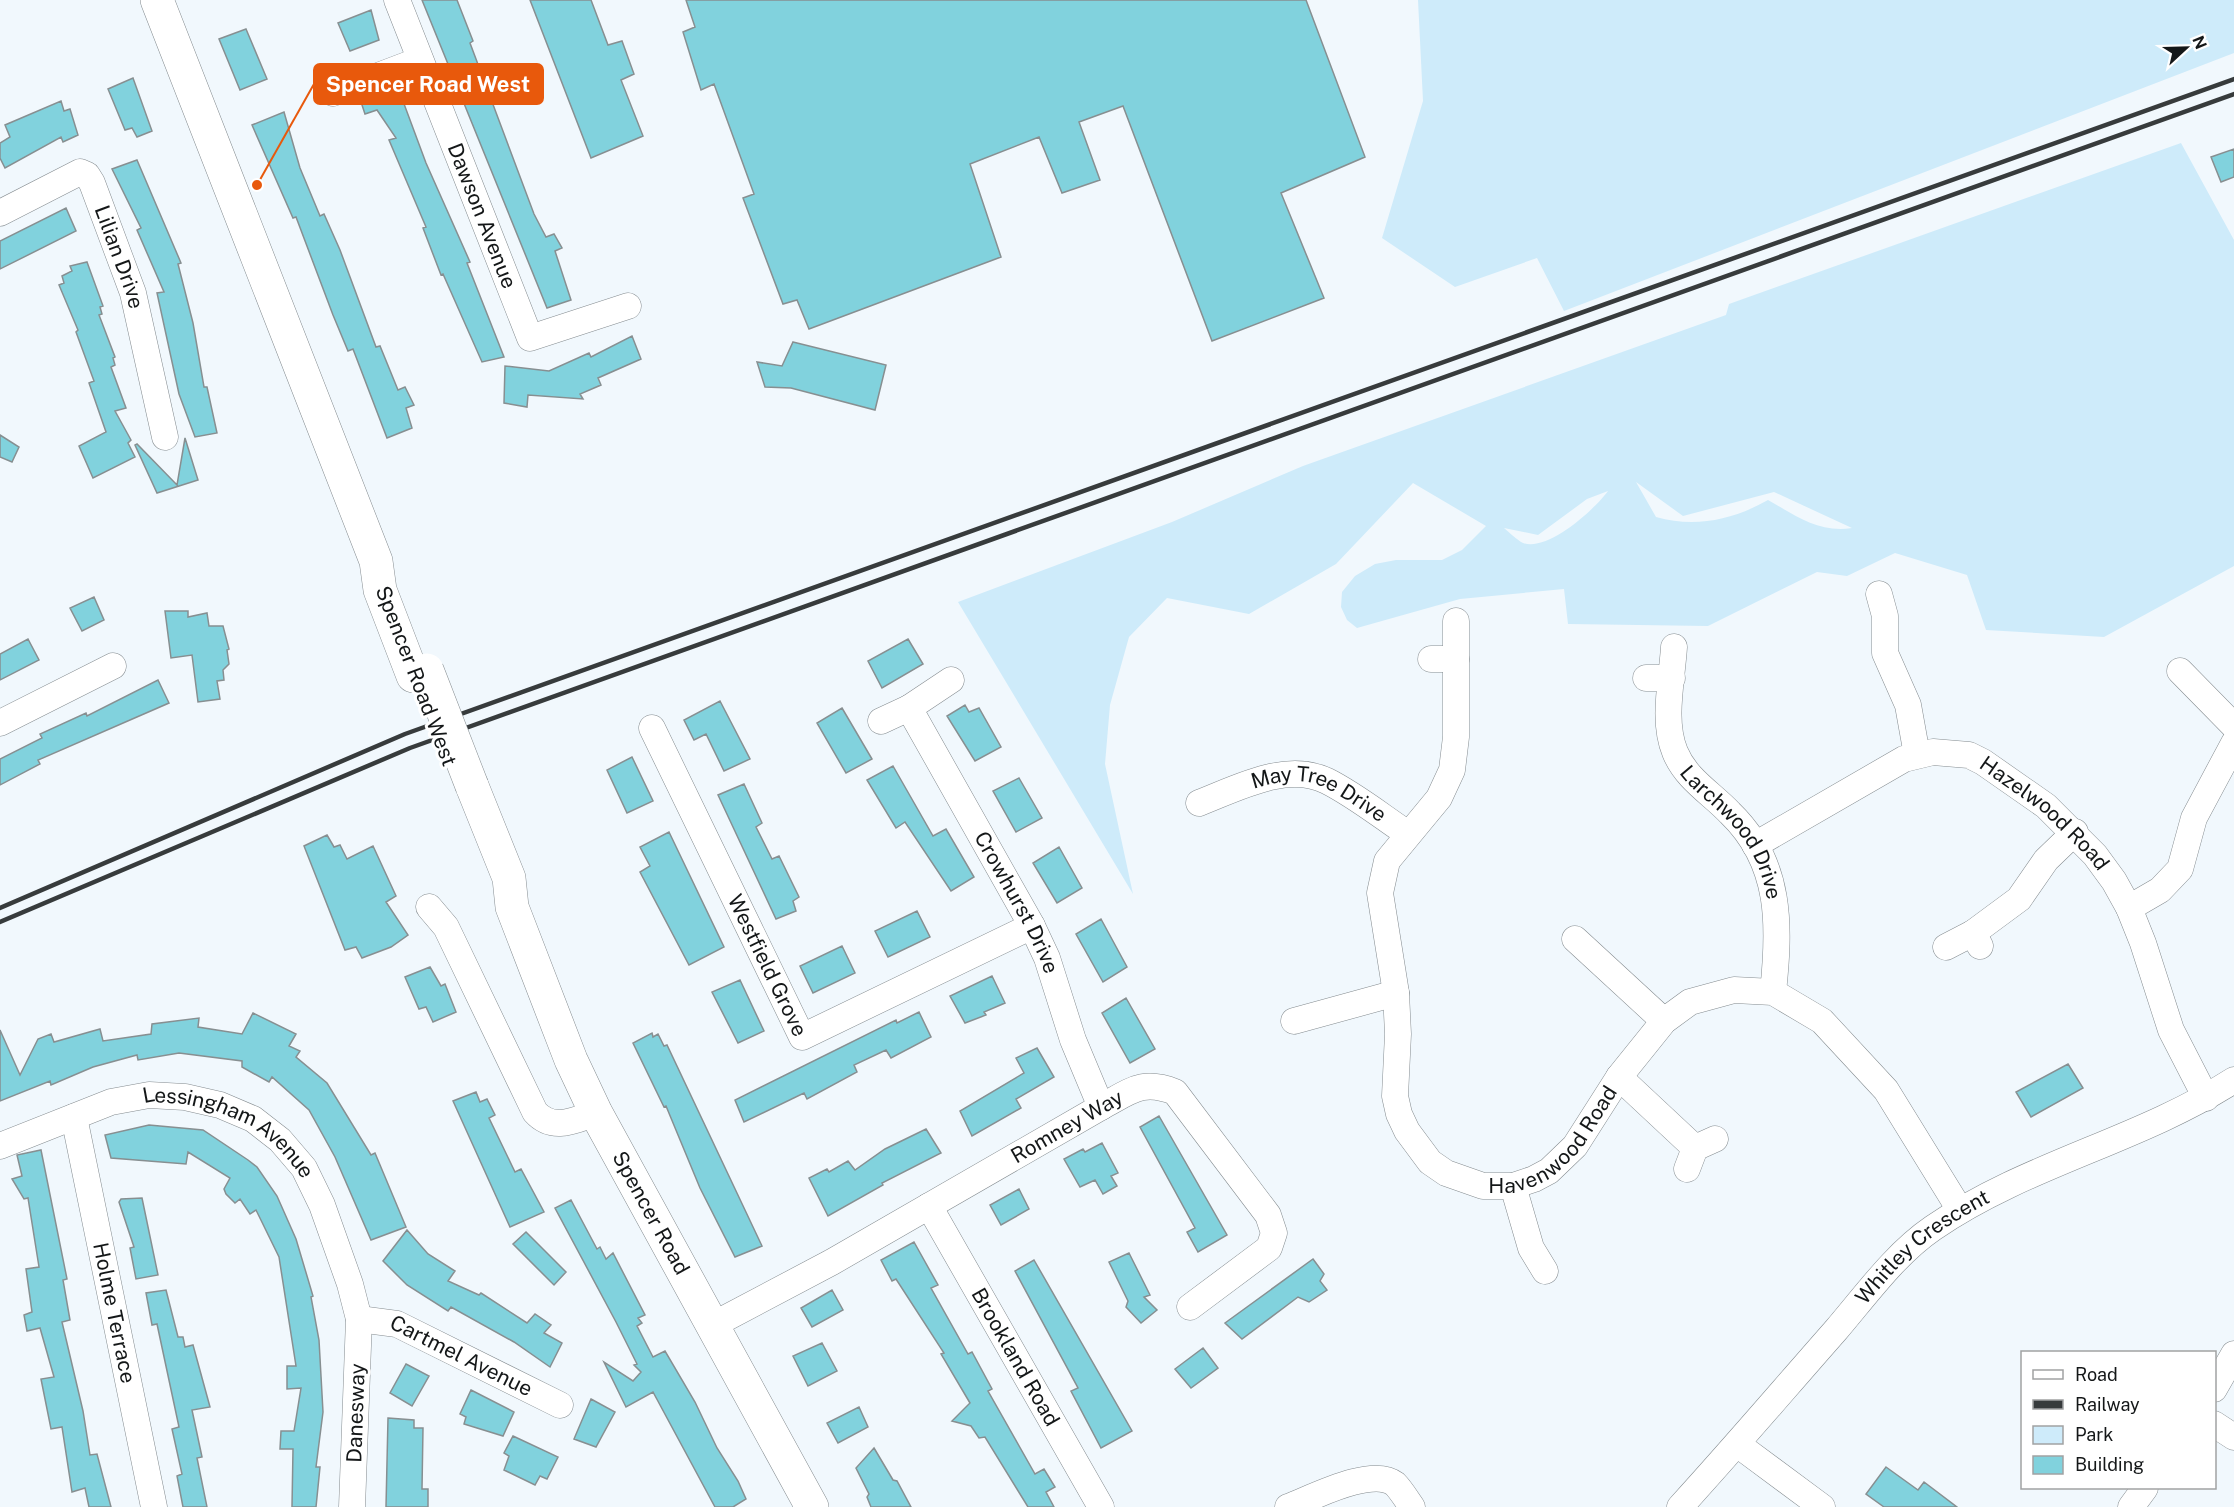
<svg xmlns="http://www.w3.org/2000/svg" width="2234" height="1507" font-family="'Public Sans',sans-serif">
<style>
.green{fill:#ceebfa;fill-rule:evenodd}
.building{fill:#81d2dd;stroke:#878f91;stroke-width:1.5}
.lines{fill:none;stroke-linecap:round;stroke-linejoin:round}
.street-casing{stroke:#858c90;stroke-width:27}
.secondary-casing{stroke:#858c90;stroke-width:34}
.street{stroke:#fff;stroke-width:26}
.secondary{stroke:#fff;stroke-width:33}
.rail{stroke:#373b3c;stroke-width:4.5}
.secondary-bridge-casing{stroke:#858c90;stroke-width:34;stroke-linecap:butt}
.secondary-bridge{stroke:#fff;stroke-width:33}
.labels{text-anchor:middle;stroke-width:6;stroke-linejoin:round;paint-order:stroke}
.street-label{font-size:21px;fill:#141718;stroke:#fff}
.leader{fill:none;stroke:#e8590c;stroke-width:2}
.callout-dot{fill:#e8590c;stroke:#fff;stroke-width:2}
.callout{fill:#e8590c;stroke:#e8590c;stroke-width:2}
.callout-label{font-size:22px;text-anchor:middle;font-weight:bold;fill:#fff}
</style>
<rect width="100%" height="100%" fill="#f1f8fd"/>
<!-- green -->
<path class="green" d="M1418,0H2234V53L1564,311L1537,258L1455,287L1382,238L1423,101Z
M2181,143L2234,240V566L2104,637L1986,630L1967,575L1895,553L1847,576L1817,572L1708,626L1568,624L1564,589L1460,599L1357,628L1347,620L1341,607L1342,592L1355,576L1375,564L1396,560H1442L1462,550L1486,526L1413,483L1336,564L1249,614L1167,598L1129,637L1110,705L1105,764L1133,894L958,602L1172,522L1303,466L1726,315L1729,304ZM1636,482L1683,516L1774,492L1852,528C1819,533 1796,516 1768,500C1733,520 1695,528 1656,517ZM1608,491C1595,509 1548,552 1523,543C1517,540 1510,533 1504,528L1538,535L1587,499Z"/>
<!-- building -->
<path class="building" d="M422,0H457L473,41L470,43L534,214L546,237L554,234L562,248L555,251L571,300L547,308Z
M530,0H591L608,45L622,41L634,74L621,80L643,136L591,158Z
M686,0H1306L1365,157L1281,193L1324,298L1212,341L1123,106L1079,122L1100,180L1062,193L1039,137L970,164L1001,257L809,329L797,300L783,304L743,198L754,194L714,84L701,90L683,32L695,27Z
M371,10L379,40L350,51L338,23Z
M246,29L267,79L240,90L219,39Z
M133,78L152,131L137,137L132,128L125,130L108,89Z
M397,85L426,163L470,262L467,263L504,357L482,362L443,274L441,275L423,228L426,227L389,140L396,138L377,110L365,114L360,99Z
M61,101L64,111L70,109L78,135L63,142L61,137L5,168L0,158V143L10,137L5,125Z
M284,112L300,168L320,216L324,214L340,250L376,347L380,346L398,390L405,387L414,405L406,408L412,428L387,438L353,349L348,351L333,315L296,217L293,218L252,125Z
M2234,149V177L2221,182L2211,157Z
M137,160L181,263L178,264L193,323L204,387H207L217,433L195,437L179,394L157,293L164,292L137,230L141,228L112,169Z
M66,208L76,231L0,269V241Z
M87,262L103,306L100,307L102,314L99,315L115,357L113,358L115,365L111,367L126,408L115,411L131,440L128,443L135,457L93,478L79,446L106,432L89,383L94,381L76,332L78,330L59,285L64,283L62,276L72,271L70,266Z
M632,336L641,359L598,378L601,385L580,394L583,399L528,395L527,407L504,403L505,366L549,371L589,353L591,357Z
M793,342L886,365L875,410L791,388L765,387L757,362L782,366Z
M0,435L19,447L12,462L0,457Z
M185,438L198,480L157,493L135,445L137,444L177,485Z
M94,597L104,620L82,631L70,608Z
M165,611H188V617L207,613L209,626H223L229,649L227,650L229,664L223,670L224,680L217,681L220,699L198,702L192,655L171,658Z
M28,639L39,660L0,680V654Z
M908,639L923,664L882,688L868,661Z
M158,680L169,703L38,760L40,764L0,785V759L42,738L40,734L86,713L87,716Z
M720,701L750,759L724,771L706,734L694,740L684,720Z
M965,705L969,712L979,708L1001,747L975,761L947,716Z
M842,708L872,759L846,773L817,723Z
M632,757L653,801L627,813L607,770Z
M893,766L933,836L946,829L974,877L951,891L905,822L896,828L867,780Z
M1019,778L1042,818L1016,832L993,791Z
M744,784L762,823L756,827L772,859L779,856L799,897L793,901L796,911L776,919L718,795Z
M669,832L724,947L689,965L640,872L650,866L640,847Z
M327,835L334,847L340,845L347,859L373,846L396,896L386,902L408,935L391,947L362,958L356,947L345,950L304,846Z
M1059,847L1082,888L1057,903L1033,863Z
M917,911L930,937L888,957L875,931Z
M1101,919L1127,967L1103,982L1076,934Z
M842,946L855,973L813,993L800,966Z
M430,967L441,986L445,984L456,1012L433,1022L426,1007L419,1009L405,977Z
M992,976L1005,1003L984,1012L986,1015L965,1023L950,996Z
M740,980L764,1031L738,1043L712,992Z
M1126,998L1155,1049L1130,1063L1102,1013Z
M919,1012L931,1037L891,1058L886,1050L854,1065L857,1072L807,1099L804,1093L744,1122L735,1100L896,1020L897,1023Z
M253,1013L296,1034L289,1046L300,1051L296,1057L327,1083L371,1155L375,1153L406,1227L371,1240L335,1157L309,1110L272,1077L269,1082L242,1067V1061L179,1053L138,1060L137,1055L93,1067L51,1085L50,1081L0,1101V1030L20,1075L38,1039L51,1034L54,1042L100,1029L103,1041L151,1034L152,1024L199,1018L198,1027L242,1034Z
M652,1033L653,1037L658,1034L664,1046L667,1045L762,1246L735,1257L700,1188L666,1106L664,1107L633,1043Z
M1037,1048L1054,1077L1016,1099L1021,1108L972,1136L960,1111L1024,1073L1016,1058Z
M2068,1064L2083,1088L2031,1117L2016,1092Z
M476,1092L480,1102L487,1099L495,1115L489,1118L515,1172L521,1169L544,1212L510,1227L453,1101Z
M1159,1116L1227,1235L1198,1252L1187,1232L1195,1228L1140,1127Z
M149,1125L203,1130L248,1160L257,1167L277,1196L296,1239L313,1296L311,1297L319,1340L323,1412L316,1467H320L316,1507H292L293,1449H280L281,1431H294L301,1388L287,1389V1366H296L279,1257L256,1210L250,1214L240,1199L235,1203L226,1194L224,1189L230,1178L188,1152L186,1164L111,1158L105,1135Z
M926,1129L941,1153L882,1183L883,1185L828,1216L809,1178L827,1169L829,1172L848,1161L855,1170L885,1149Z
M1102,1143L1118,1173L1111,1176L1117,1186L1103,1194L1095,1180L1080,1187L1064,1159L1083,1149L1085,1152Z
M41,1150L67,1279L63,1280L70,1320L62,1322L83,1411L90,1455L97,1454L111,1507H89L85,1488L72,1492L62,1427L51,1429L41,1379L54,1377L40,1328L27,1331L24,1315L32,1312L26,1269L39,1267L28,1198L24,1199L12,1179L22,1176L17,1155Z
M1019,1189L1029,1209L1001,1225L990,1205Z
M142,1198L158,1275L136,1279L130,1248L134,1247L119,1202L121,1199Z
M571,1200L597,1249L600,1247L606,1259L613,1253L645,1315L638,1318L642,1323L637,1326L653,1357L665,1351L695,1402L717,1448L738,1481L746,1499L733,1507H715L653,1392L626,1407L604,1362L633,1381L641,1372L634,1365L637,1364L616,1322L555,1208Z
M407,1230L428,1254L455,1271L448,1281L479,1295L481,1293L527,1323L535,1314L551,1325L544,1333L562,1343L550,1367L514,1342L451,1307L448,1311L407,1285L383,1261Z
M526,1232L566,1272L554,1285L513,1244Z
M914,1242L938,1285L931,1288L968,1354L972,1352L992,1389L988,1391L1035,1474L1044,1469L1055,1487L1046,1492L1054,1507H1028L985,1437L979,1438L971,1426L952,1421L970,1403L941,1354L944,1353L896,1279L892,1281L881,1260Z
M1129,1253L1150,1295L1144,1297L1157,1310L1141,1323L1126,1307L1128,1301L1109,1262Z
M1313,1259L1324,1274L1320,1281L1327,1290L1309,1302L1298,1297L1242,1339L1225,1323Z
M1034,1260L1132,1431L1101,1448L1071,1391L1078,1388L1015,1271Z
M166,1290L178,1337H183L185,1347L193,1345L210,1407L192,1410L202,1457L197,1458L207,1507H183L177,1476L182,1474L172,1429L179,1427L157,1324L152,1325L146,1293Z
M832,1290L843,1310L812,1327L801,1308Z
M822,1343L837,1371L808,1386L793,1356Z
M1203,1348L1218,1368L1191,1388L1175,1369Z
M406,1364L429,1376L412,1406L390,1393Z
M471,1390L514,1412L503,1436L464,1424L466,1417L460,1414Z
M591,1399L615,1412L596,1447L574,1439Z
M859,1407L868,1427L838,1443L827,1423Z
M388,1418L414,1420V1428H423L422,1489H428V1507H386Z
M513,1436L558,1457L547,1479L540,1476L535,1485L504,1470L509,1456L504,1453Z
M874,1448L893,1480L897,1481L911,1507H871L867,1497L869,1494L856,1468Z
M1886,1467L1918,1490L1924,1482L1957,1507H1884L1866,1494Z"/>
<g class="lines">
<!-- street casing -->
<g class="street-casing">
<g id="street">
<path id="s1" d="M397,0L530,338L628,306"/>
<path d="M333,93L420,60"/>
<path id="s2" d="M0,213L80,172L87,175L92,183L133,293L165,437"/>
<path d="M1879,594L1885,616V653L1908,705L1917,755"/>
<path id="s3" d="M1456,621V737L1452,770L1439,798L1387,861L1380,893L1396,993L1398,1034L1395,1096L1399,1114L1407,1131L1430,1162L1446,1173L1483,1186H1513L1534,1179L1549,1171L1575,1146L1619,1077L1664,1021L1690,1002L1734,990L1773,992L1822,1021L1886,1090L1960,1210"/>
<path id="s4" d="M1674,647C1672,680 1662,721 1675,752C1686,779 1711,793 1730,813C1782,863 1780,927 1773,992"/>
<path d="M1431,659H1456"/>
<path d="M2180,671L2234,726"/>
<path d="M1646,678H1672"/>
<path id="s5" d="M951,680L909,708L1032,926L1047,958L1073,1040L1101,1107"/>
<path d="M881,721L909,708"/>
<path d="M0,723L113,666"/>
<path id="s6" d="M652,728L802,1037L1032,926"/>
<path id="s7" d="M1199,803C1236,789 1286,761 1327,781C1355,795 1381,816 1408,834"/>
<path id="s8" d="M1755,845L1904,759L1933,752L1969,755L1983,762L2046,806L2095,855L2114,881L2129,908L2143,943L2171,1030L2206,1098"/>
<path d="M429,907L446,927L535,1112C553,1132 575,1120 596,1113"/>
<path d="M2129,908L2160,890L2180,869L2194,818L2234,743"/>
<path d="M1973,933L2019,899L2046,860L2075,832"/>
<path d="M1575,939L1664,1021"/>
<path d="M1946,947L1973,933L1980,946"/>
<path d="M1294,1021L1396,993"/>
<path d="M1619,1077L1695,1148"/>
<path id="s9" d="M74,1117L154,1507"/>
<path id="s10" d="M0,1146L111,1102L149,1095L185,1097L220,1105L253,1119L280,1140L304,1168L322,1205L350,1284L359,1319L352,1507"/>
<path d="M1687,1169L1695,1148L1715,1139"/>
<path d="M1513,1186L1531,1248L1545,1271"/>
<path id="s11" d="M929,1206L1101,1507"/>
<path id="s12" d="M359,1319L397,1324L560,1405"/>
<path id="s13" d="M711,1326L832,1262L1101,1107C1131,1091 1142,1079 1175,1092L1268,1215L1274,1233L1269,1248L1190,1307"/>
<path d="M2214,1389L2234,1354"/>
<path d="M2214,1424L2234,1437"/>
<path d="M1737,1444L1822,1507"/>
<path d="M1288,1507C1312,1498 1372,1466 1395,1484C1401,1490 1407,1500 1412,1507"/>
<path id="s14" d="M1680,1507C1733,1449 1784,1389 1836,1330C1866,1295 1895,1254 1933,1228C2026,1164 2139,1141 2234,1080"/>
<path d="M2131,1507L2145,1488"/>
</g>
</g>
<!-- secondary casing -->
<g class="secondary-casing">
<g id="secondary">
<path d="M157,0L376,561L380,590L413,676"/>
<path id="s15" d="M472,786L509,878L512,907L571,1060L596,1113L812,1507"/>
</g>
</g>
<!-- street -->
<use href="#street" class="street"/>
<!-- secondary -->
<use href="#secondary" class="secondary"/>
<!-- rail -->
<path class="rail" d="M0,908L405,734L2234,79
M0,922L410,748L2234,94"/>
<!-- secondary-bridge casing -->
<g class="secondary-bridge-casing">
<path id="secondary-bridge" d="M427,670L472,786"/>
</g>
<!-- secondary-bridge -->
<use href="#secondary-bridge" class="secondary-bridge"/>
</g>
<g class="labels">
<!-- street labels -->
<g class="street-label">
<text dy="7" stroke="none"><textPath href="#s1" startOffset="232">Dawson Avenue</textPath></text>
<text dy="7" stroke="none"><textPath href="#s2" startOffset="186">Lilian Drive</textPath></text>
<text transform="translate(416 676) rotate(69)" y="7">Spencer Road West</text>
<text dy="7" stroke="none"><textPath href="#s7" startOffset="129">May Tree Drive</textPath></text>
<text dy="7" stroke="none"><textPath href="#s8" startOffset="334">Hazelwood Road</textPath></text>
<text dy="7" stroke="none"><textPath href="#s4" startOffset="206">Larchwood Drive</textPath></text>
<text dy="7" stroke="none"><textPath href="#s5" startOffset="273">Crowhurst Drive</textPath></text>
<text dy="7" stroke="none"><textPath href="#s6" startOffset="264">Westfield Grove</textPath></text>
<text dy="7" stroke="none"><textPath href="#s13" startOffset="408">Romney Way</textPath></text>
<text dy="7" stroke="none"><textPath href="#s3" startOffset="723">Havenwood Road</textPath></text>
<text dy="7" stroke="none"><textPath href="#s10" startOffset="249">Lessingham Avenue</textPath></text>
<text dy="7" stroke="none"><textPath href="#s15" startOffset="465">Spencer Road</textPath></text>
<text dy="7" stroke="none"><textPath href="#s14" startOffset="357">Whitley Crescent</textPath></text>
<text dy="7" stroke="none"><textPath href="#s9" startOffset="200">Holme Terrace</textPath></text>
<text dy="7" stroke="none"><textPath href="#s11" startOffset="174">Brookland Road</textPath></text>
<text dy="7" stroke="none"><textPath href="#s12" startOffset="110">Cartmel Avenue</textPath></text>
<text transform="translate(356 1413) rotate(-88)" y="7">Danesway</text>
</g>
</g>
<!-- callouts -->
<path class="leader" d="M257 185L314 84"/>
<circle class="callout-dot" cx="257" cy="185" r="6"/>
<rect class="callout" x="314" y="64" width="229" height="40" rx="6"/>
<g class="callout-label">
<text x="428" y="92">Spencer Road West</text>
</g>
<!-- legend -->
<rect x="2021" y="1351" width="195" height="138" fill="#ffffff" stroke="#a1a2a3" stroke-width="1.5"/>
<rect x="2033" y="1370" width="30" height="9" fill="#ffffff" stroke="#a1a2a3" stroke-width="1.5"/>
<text x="2075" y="1381" font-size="18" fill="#141718">Road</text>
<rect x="2033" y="1400" width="30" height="9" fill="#373b3c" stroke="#a1a2a3" stroke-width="1.5"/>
<text x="2075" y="1411" font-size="18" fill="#141718">Railway</text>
<rect x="2033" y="1426" width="30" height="18" fill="#ceebfa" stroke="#a1a2a3" stroke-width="1.5"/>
<text x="2075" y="1441" font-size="18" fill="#141718">Park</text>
<rect x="2033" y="1456" width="30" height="18" fill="#81d2dd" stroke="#a1a2a3" stroke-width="1.5"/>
<text x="2075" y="1471" font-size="18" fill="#141718">Building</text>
<!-- north arrow -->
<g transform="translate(2186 48) rotate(68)" stroke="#ffffff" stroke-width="4.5" paint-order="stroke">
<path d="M0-4.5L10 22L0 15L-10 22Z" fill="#141718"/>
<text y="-9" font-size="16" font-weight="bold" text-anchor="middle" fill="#141718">N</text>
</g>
</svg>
